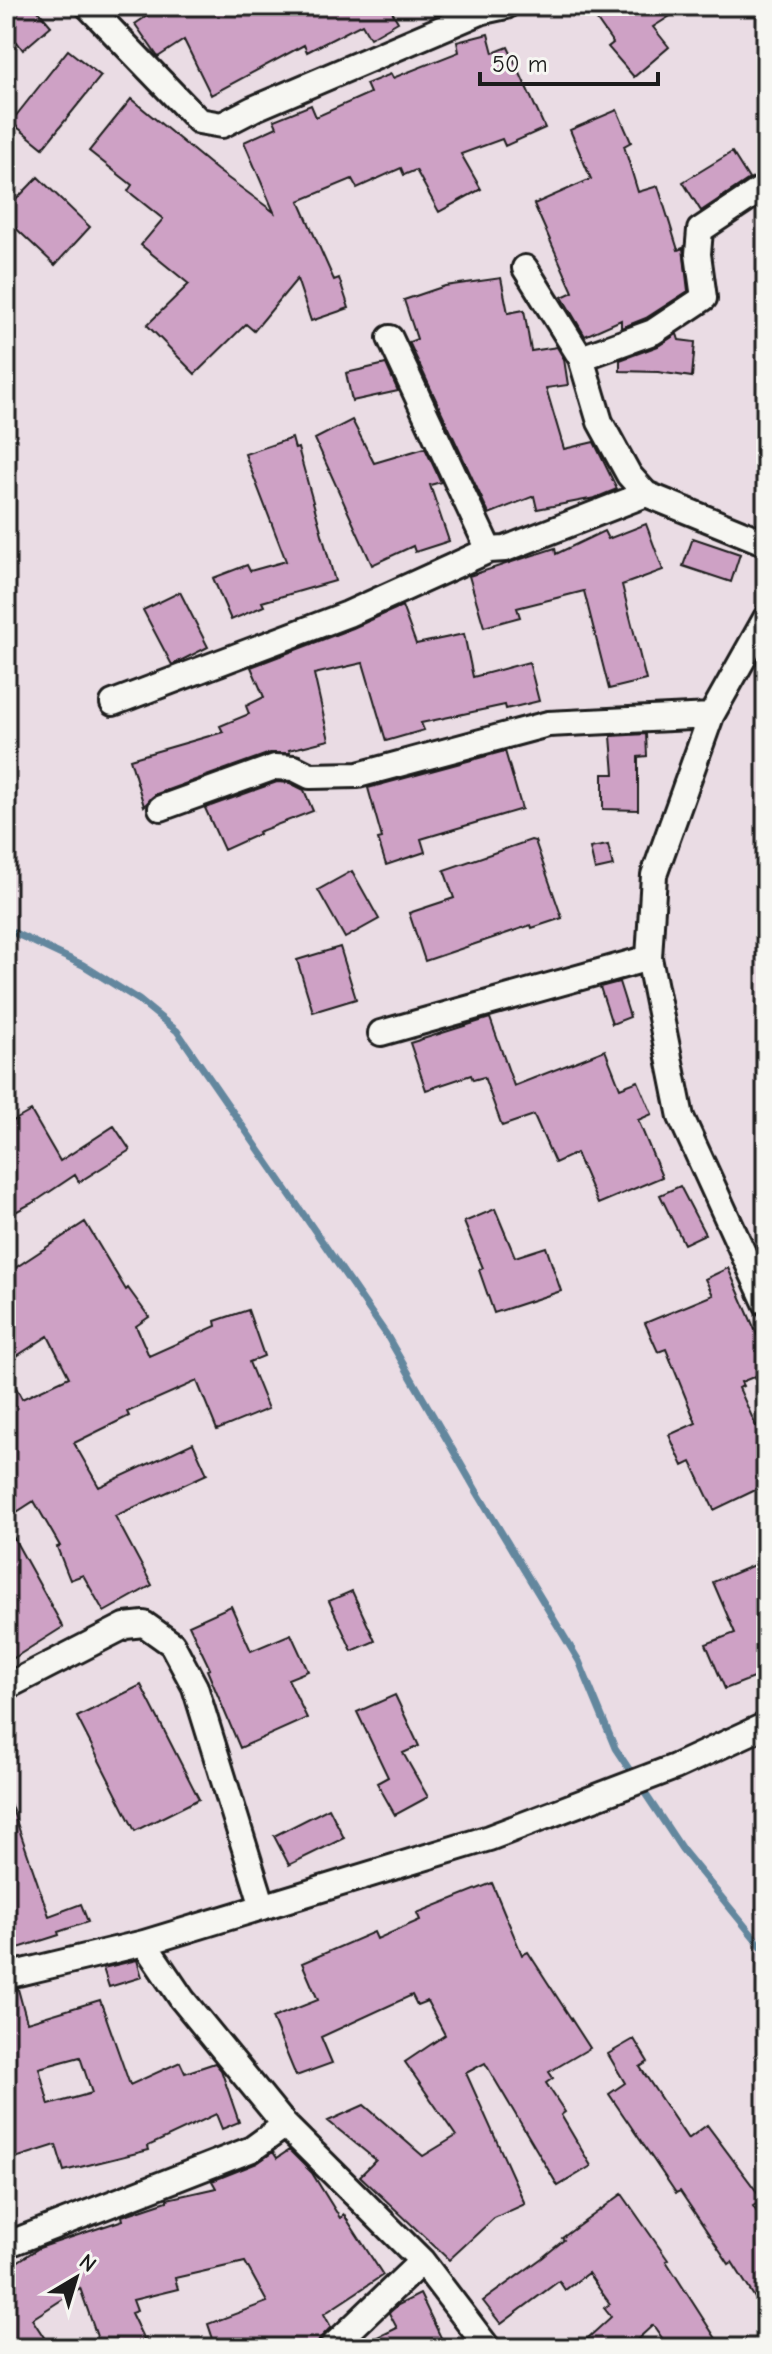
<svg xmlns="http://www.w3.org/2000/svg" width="772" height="2354" font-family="'Comic Neue',sans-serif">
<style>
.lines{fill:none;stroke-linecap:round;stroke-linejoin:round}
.stream{stroke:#64879e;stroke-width:7}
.building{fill:#cea1c5;stroke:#1c1c1c;stroke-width:2;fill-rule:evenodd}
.street-casing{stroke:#1c1c1c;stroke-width:30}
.street{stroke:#f6f6f2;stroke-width:24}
</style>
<rect width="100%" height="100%" fill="#eadce4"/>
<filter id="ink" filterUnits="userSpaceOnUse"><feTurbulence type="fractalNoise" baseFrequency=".0125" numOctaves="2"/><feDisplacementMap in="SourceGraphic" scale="16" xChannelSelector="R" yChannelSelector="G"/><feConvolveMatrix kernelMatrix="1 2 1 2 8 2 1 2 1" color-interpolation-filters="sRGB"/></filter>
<g filter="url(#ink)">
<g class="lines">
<!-- stream -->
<path class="stream" d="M6,929L83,965L139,1000L177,1031L386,1334L477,1492L579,1661L615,1748L682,1849L766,1952"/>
</g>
<!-- building -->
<path class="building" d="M6,6H34L51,26L23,50L17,42L6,50Z
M162,6H399L391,10L398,22L370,38L362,24L307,52L304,45L211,95L184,40L158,57L135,24Z
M587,6H686L653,27L669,47L634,77L608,47L613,43Z
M488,34L493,53L508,47L545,128L505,146L502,139L461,154L481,189L439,212L416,170L404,175L401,168L357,188L352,179L299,201L334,280L339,278L349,308L311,321L297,279L254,331L246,324L195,374L147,325L189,284L141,245L163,219L128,191L132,185L89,151L131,99L217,170L274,212L244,142L277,127L274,120L311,105L316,117L370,93L366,84L391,74L393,78L459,52L457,42Z
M68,50L101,76L43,148L11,122Z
M617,110L631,142L624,146L638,192L658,186L678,250L683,248L688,291L646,318L621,328V320L585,336L562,297L573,292L534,204L591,179L570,130Z
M732,152L749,179L701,211L683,182Z
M38,177L90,227L55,265L6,219V210Z
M501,278L508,313L524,310L531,351L557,347L564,359L568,385L546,388L564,449L594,442L617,489L595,498L537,509L534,496L489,514L409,342L417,339L404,300L445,286Z
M677,334L679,340L695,342L692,377L658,372L620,371V360L658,346Z
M386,364L398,391L352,401L346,373Z
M352,420L374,463L425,448L441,482L430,485L449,541L415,552L413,546L372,565L315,439Z
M292,438L295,449L298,448L335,581L262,602L264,606L231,620L213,578L247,565L250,571L286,561L245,454Z
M646,524L663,570L622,585L646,680L609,689L584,591L517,608L520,617L484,627L469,576L555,548L556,554L604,531L608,539Z
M693,538L740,554L731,582L683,566Z
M180,592L208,647L172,665L143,610Z
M402,606L416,644L464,634L473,677L529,662L539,701L506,709L505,705L421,723L424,730L386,741L363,663L314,674L329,740L289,750L290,753H270L156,794L144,806L130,759L223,732L220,726L249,714L246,706L264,697L251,667L353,628Z
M646,734L647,756L638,757V810L603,809V774H614L611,736Z
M505,751L522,809L421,839L425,852L386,865L378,839L382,838L368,788Z
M277,782L290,783L304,790L313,811L258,832L259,834L224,850L205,808Z
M531,840L535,841L562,918L532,928L531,925L425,961L409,913L454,898L444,870Z
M608,845L613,866L595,870L590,848Z
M352,871L379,919L345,938L318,890Z
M340,947L356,999L313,1012L297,960Z
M619,982L630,1017L612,1024L600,987Z
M490,1018L514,1086L605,1050L620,1088L638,1081L652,1114L638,1120L662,1177L598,1204L576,1153L555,1163L534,1115L502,1126L484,1077L473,1080L471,1075L426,1090L410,1043Z
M31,1111L60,1161L114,1126L130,1150L79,1182L75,1175L36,1201L6,1217V1125Z
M680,1186L705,1234L684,1244L660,1195Z
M495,1209L515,1257L546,1247L561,1291L494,1313L479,1270L483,1268L464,1222Z
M85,1222L126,1290L128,1288L149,1317L136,1326L149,1356L216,1326L215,1321L248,1310L264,1356L249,1362L268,1409L217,1430L197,1381L127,1412L129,1416L74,1443L99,1487L193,1443L207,1474L115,1516L152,1585L104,1612L83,1575L70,1580L57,1547L60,1546L34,1501L6,1519V1368L22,1399L69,1377L48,1336L6,1363V1274Z
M728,1268L766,1355V1372L741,1382L743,1386L739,1388L756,1426L766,1421V1485L714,1510L691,1462L683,1466L669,1435L696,1423L666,1349L658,1352L645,1323L713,1295L705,1279Z
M6,1524L63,1627L6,1663Z
M766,1560V1673L725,1689L706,1644L735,1633L713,1582Z
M352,1591L375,1641L352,1651L329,1601Z
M231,1606L251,1651L291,1634L308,1671L288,1679L307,1718L240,1748L207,1670L210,1669L189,1625Z
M141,1685L199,1799L135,1831L77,1717Z
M395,1695L419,1746L403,1753L428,1797L395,1815L377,1783L388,1777L357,1712Z
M6,1800H9L49,1916L81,1904L88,1922L58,1932L59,1935L6,1952Z
M329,1808L344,1838L289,1865L274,1836Z
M492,1883L522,1955L528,1952L590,2048L549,2072L553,2078L546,2083L565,2112L561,2115L591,2166L558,2186L485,2063L466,2073L525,2204L494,2218L449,2260L360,2176L376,2160L328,2121L364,2105L423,2156L456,2136L405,2062L445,2035L427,2001L417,2005L412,1995L321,2037L332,2063L296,2076L272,2018L318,2000L302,1963L374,1932L377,1939L420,1920L417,1913Z
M137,1960L142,1977L109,1987L103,1968Z
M18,1989L27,2022L100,2000L130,2085L180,2062L185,2073L215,2063L221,2070L239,2122L222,2129L216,2114L148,2146L149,2150L64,2171L56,2145L6,2161V1991ZM80,2057L92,2093L49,2105L39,2068Z
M634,2039L648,2062L640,2067L688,2139L707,2125L763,2200L753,2206L766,2226V2315L732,2262L729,2264L680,2191L676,2193L609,2094L625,2083L608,2054Z
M289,2150L312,2173L340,2218L344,2215L383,2275L324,2314L331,2327L320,2338L316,2348H216L208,2324L267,2302L245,2262L175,2278L178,2289L133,2300L137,2311L131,2313L148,2348H101L80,2288L32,2319L51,2348H6V2269L39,2248L123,2220L122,2216L167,2201V2199L216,2188L212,2181L257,2163L273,2152L277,2158Z
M622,2194L668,2260L666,2261L722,2348H669L653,2325L628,2348H577L611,2317L604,2308L610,2304L588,2273L565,2290L559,2281L501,2324L483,2301L542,2258L564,2240L562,2238Z
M420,2294L446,2348H356L397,2328L389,2313L398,2305Z"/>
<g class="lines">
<!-- street casing -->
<g class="street-casing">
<path id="street" d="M88,6L199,121L222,125L253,109L483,11L506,6
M525,268L581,358L600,422L629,475L646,494L766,543
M390,338L489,550
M581,358L653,332L704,298L698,254L700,230L766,186
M766,618L711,716L654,875L649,958L681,1117L766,1303
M113,703L348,614L489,550L505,549L646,494
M161,808L275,767L294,768L310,776L358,775L548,724L711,716
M381,1033L649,958
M6,1687L125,1626L144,1624L172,1644L195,1687L263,1907
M144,1943L182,1999L285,2125L422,2261L488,2348
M6,1976L144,1943L489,1838L675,1767L766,1725
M6,2245L252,2149L285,2125
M331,2348L422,2261"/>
</g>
<!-- street -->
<use href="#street" class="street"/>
</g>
</g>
<!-- margin -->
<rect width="772" height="2354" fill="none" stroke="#f6f6f2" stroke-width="32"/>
<rect x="16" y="16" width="740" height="2322" fill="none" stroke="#1c1c1c" stroke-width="3" filter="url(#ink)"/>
<!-- north arrow -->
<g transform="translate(76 2278) rotate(38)" stroke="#f6f6f2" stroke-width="6" paint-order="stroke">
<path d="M0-6L14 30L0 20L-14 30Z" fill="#1c1c1c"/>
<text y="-12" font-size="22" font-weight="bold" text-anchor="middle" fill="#1c1c1c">N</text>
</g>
<!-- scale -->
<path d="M480 72v12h178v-12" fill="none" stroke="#1c1c1c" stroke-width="4"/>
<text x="492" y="72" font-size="24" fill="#1c1c1c" stroke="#f6f6f2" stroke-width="6" paint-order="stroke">50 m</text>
</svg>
